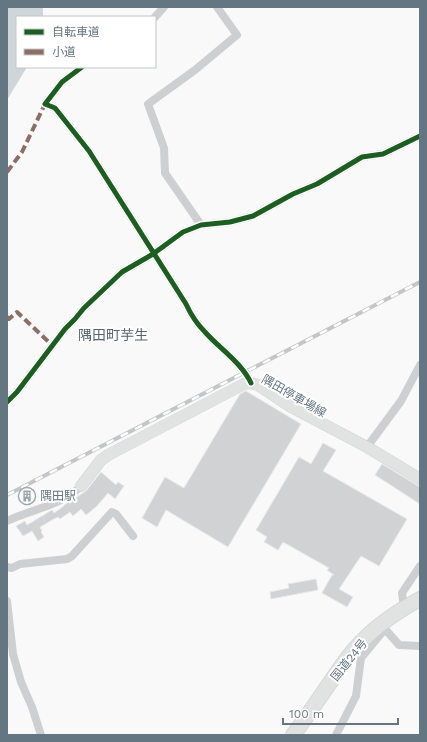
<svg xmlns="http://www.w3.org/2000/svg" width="427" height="742" font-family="'Work Sans','Noto Sans JP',sans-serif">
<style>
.water{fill:#ced6d9}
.building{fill:#d0d2d3;stroke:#e8e8e8}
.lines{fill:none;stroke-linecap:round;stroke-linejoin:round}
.secondary-casing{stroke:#d5d6d7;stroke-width:12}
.trunk-casing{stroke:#d5d6d6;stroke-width:16}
.minor{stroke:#cecfd0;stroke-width:8}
.secondary{stroke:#e1e2e2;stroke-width:11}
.trunk{stroke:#e1e2e2;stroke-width:14}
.rail-casing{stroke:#c3c5c6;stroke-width:4}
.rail{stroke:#fff;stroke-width:2.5;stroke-dasharray:8;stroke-linecap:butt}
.quiet{stroke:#8d6e63;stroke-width:4;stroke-dasharray:8 4;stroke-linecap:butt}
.cycleway-casing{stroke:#fff;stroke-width:8}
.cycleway{stroke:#1b5e20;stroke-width:5}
.labels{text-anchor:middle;stroke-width:4;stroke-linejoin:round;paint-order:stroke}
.street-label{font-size:12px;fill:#657683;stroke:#fff}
.poi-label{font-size:12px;fill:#657683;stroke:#fff;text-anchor:start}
.quarter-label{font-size:14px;fill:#57646e;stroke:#fff}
</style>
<rect width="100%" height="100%" fill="#f9f9f9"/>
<!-- water -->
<path class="water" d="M7,7H43V17H17V67H27L7,100Z"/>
<!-- building -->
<path class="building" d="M246,391L301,424L228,547L166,510L157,527L142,518L165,477L184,488L240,394Z
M323,443L336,450L323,471L407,519L379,566L361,556L339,589L353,597L347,607L322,593L332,575H334L327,570L329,568L283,542L278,550L264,542L267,537L256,530L299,457L311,464Z
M382,464L420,487V504L375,475Z
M101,472L116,485L118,482L124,486L115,499L108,493L96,507L86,515L81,509L73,516L70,512L60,519L58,517L52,520L40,527L42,531L41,532L44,537L38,541L32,531L23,536L16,526L25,521L27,525L52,510L54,513L64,506V505L69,502L86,491Z
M33,489L35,495L21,502L18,497Z
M316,579L318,590L271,599L270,592L289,588L288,584Z"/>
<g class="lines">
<!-- secondary casing -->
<g class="secondary-casing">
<path id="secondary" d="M81,486L101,460L108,455L244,384L251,383L258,385L291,407L367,447L420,479"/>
</g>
<!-- trunk casing -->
<g class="trunk-casing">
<path id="trunk" d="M293,735C314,708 331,679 352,652C370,630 396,612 420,599"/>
</g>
<!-- minor -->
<path class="minor" d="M155,17L164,7
M82,67L62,82L45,104L55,108L89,151L186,304C191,315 197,324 205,332C220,349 241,362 251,383
M201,225L165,173L164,148L148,104L195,70L237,35L217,7
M7,402L17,392L65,329L75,319L84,308L122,272L153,254L183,232L201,225L230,222L253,216L293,194L317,184L362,157L383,154L420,136
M367,447L401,401L420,365
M7,521C32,509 61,506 81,486
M7,567L12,568L20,564L67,559L72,556L112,512L116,514L133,536
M7,601L13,654L21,682L32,707L41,735
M404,607L402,593L420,566
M385,629L399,645L420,646
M336,735L356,696L361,658L385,629L384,625"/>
<!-- secondary -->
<use href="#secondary" class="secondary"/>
<!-- trunk -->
<use href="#trunk" class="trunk"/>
<!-- rail casing -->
<g class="rail-casing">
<path id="rail" d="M7,495L420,282"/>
</g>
<!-- rail -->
<use href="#rail" class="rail"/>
<!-- quiet -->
<path class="quiet" d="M7,172L22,152L45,104
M7,317L9,319L17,312L52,345"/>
<!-- cycleway casing -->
<g class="cycleway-casing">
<path id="cycleway" d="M82,67L62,82L45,104L55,108L89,151L186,304C191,315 197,324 205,332C220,349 241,362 251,383
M7,402L17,392L65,329L75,319L84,308L122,272L153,254L183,232L201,225L230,222L253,216L293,194L317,184L362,157L383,154L420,136"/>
</g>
<!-- cycleway -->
<use href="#cycleway" class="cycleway"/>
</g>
<!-- icons -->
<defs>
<g id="building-ring" transform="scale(0.9)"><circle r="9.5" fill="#fff" stroke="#99a4ac" stroke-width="1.5"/><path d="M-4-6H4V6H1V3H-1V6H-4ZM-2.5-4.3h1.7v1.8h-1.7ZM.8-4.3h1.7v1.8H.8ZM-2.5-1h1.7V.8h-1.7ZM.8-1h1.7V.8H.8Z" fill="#99a4ac"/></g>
</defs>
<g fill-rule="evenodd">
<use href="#building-ring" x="27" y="496"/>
</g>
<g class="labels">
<!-- street labels -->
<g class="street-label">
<text transform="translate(294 396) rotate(30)" y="4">隅田停車場線</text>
<text transform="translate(349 660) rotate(-51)" y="4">国道24号</text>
</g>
<!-- poi labels -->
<g class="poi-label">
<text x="40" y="500">隅田駅</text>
</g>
<!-- quarter labels -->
<g class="quarter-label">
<text x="113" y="340">隅田町芋生</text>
</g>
</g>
<!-- border -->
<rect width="427" height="742" fill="none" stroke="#657683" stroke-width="16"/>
<!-- legend -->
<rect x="16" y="16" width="140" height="52" fill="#ffffff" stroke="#c1c8cd"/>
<rect x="24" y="29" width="20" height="6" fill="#1b5e20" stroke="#c1c8cd"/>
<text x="52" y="36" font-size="12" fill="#657683">自転車道</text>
<rect x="24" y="49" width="20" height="6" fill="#8d6e63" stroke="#c1c8cd"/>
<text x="52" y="56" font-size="12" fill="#657683">小道</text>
<!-- scale -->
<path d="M283 718v6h115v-6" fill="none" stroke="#657683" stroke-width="2"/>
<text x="289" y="718" font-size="12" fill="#657683" stroke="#ffffff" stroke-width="3" paint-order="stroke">100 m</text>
</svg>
